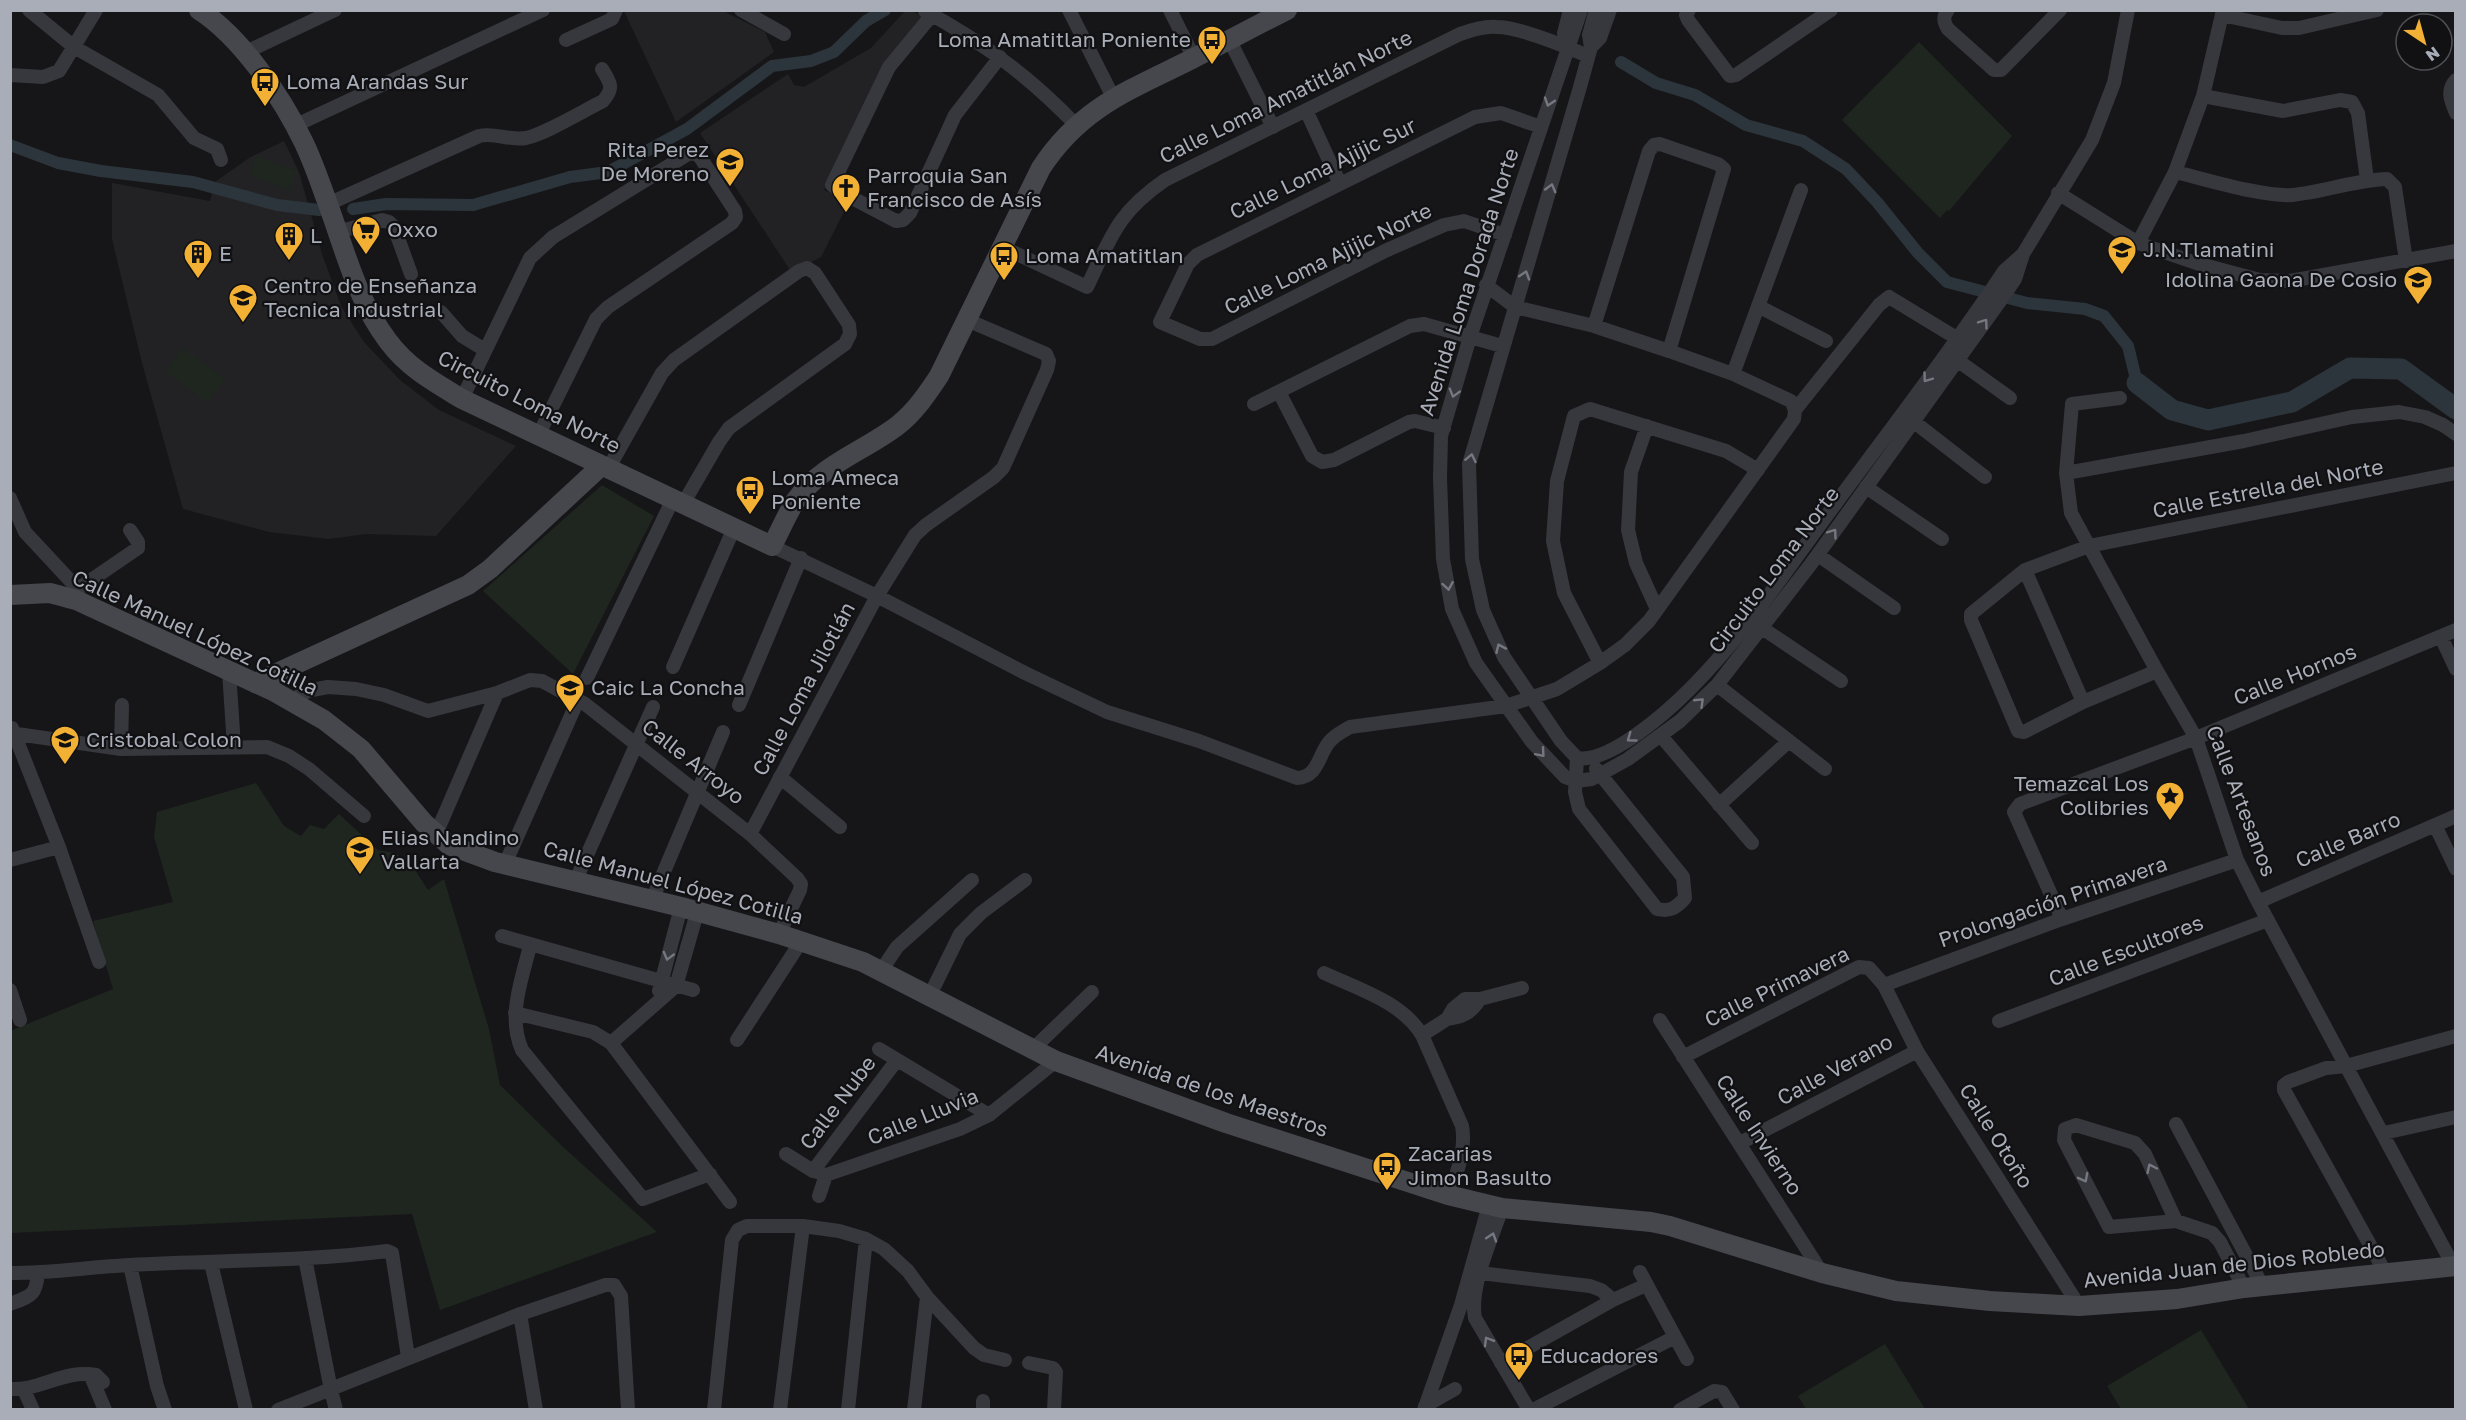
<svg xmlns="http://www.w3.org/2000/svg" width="2466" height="1420" font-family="'Golos Text',sans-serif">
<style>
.built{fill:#222225}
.green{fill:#1e261f}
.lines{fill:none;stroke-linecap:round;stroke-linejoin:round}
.canal{stroke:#2c353c;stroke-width:12}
.river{stroke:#2c353c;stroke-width:21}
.street{stroke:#37383d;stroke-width:14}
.secondary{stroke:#45474d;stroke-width:20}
.oneway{stroke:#757881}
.labels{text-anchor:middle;stroke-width:4.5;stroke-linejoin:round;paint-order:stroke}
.poi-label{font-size:21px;fill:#a8adb8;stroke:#111113;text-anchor:start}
.street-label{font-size:21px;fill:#a8adb8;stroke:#111113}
</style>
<rect width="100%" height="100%" fill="#161618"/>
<!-- built -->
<path class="built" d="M624,11H723L765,32L774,52L676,122Z
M905,11H912L924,17L884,64L824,190L849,202L821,257L792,273L700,133L788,74L794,85L804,87L871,48Z
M284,141L299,172L322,254L341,306L364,342L400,380L439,410L516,446L436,536L366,534L329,539L269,532L183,509L142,363L112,239V183L210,201L215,182L249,158Z"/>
<!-- green -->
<path class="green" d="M1919,42L2012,136L1949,211L1947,210L1940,218L1842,120Z
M256,156L297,171L289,190L250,176Z
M183,348L225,379L207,403L165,371Z
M602,485L654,516L573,674L483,591Z
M256,783L284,826L301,836L310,825L324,829L339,814L378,850L396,853L415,870L428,890L444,879L489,1029L500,1085L561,1145L657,1232L440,1310L412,1214L11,1233L10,1031L113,989L93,921L173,902L154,837L157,812Z
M2201,1330L2249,1409H2121L2107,1386Z
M1885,1344L1925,1409H1806L1798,1396Z"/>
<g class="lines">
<!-- canal -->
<path class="canal" d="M1621,62L1656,83L1695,95L1746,125L1803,141L1846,169L1877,202L1918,253L1947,282L2027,303L2085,309L2104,316L2128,346L2137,383
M10,145L58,163L101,171L193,182L277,205L319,210
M353,209L386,204L473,205L570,177L608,172L687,129L772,66L811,61L834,52L866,21L885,10"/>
<!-- river -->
<path class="river" d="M2137,383L2172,410L2208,420L2292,402L2350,368L2401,369L2456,409"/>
<!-- street -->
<path class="street" d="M29,10L74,47L158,95L194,138L217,149L221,160
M741,10L784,34
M1069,10L1113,97
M1170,10L1194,58
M1581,10L1470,337L1441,436L1440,478L1443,559L1452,609L1476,663L1532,742L1565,777L1576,781L1592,779L1628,759L1680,721L1717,685L1811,564L1998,304L2015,279L2023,254L2092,140L2114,83L2128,10
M1596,10L1589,35L1591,47L1580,87L1469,464L1472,559L1483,610L1504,657L1561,741L1577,758C1609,764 1668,711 1690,689C1745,634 1789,566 1836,503C1892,427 1951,351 2004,271L2022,255
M1689,10L1686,15L1688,20L1730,76L1736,75L1831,10
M1948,10C1942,17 1944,23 1948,29L1994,70H2001L2060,10
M925,11C984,43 1030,77 1076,125
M932,15L889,67L832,185L839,191L896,221L903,220L910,213L955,115L1000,57
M2222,15L2282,28H2299L2377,10
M1229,39L1273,127
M566,40L612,19L616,10
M1569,40L1564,33L1570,10
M1591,47L1600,38L1610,10
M246,52L335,10
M10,75L43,77L59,71L96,10
M2456,80C2446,90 2451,101 2456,113
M2203,96L2283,111L2340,100L2352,102L2358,113L2367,180
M1306,110L1340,184
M294,126L543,10
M2175,172C2205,179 2263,197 2292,195C2324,192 2355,180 2387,179L2395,187L2406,261
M2058,193L2138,243L2196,263L2260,280L2290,281L2456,251
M328,204L479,136C495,132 510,141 526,138C545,134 583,111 603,101C615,87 610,83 602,69
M337,232L382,220L389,222L394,227L411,274
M1505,235L1464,221L1444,225L1385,251L1212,339H1200L1160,322L1188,264L1197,255L1475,117L1501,113L1541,127
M2138,243L2175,172L2203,96L2223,10
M1002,247L1087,287C1111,237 1117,213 1165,180L1460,34C1472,30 1484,26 1497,27C1519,27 1567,47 1588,56
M1486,285L1515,307L1594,326L1669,351L1733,374L1791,401L1795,410
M1758,306L1826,341
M441,312L462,336L485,350
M1594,326L1649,151L1654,145L1660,144L1718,164L1724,169L1669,351
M1957,360L2010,398
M1733,374L1801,190
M1279,392L1312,456L1322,462L1334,460L1409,422L1415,421L1444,428
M2120,398L2072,404L2066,473L2071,513L2157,671L2196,738L2237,860L2258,902L2454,1267
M462,399L530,258L553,237L688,154L695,153L700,157L735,211L736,217L732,223L608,307L596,319L538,436
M1254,404L1410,326L1424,324L1502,346
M1913,421L1985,477
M1647,426L1631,472L1628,530L1636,563L1657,609
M608,469L662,373L674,360L799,271L807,268L815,273L849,325L850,334L845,344L729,428L719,442L683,504
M2066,473L2244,441L2352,417L2399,412L2425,417L2443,425L2456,434
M1866,487L1942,539
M10,498L25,532L78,589L76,600
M772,546L877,596L1025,673L1107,712L1199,741L1297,778C1319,777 1318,754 1330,741C1335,735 1343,731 1350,727L1506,706L1557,689L1600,663L1625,645L1649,621L1794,419L1795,410L1879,305L1889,297L1963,342
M1818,555L1894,608
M2025,570L2083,702
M78,589L138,548V542L130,530
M1762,628L1841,681
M2441,637L2456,669
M1600,663L1564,593L1553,541L1557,481L1574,416L1590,409L1726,451L1758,470
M673,667L734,528
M229,671L234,747
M2157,671L2083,702L2024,732L2018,731L1971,620V614L2025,570L2089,546L2456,473
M587,678L673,499
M1717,685L1825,769
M292,702L301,694L312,690L328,687L356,689L384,695L428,711L497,693L530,680L542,681L585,704L750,834L797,878L801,884L800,890L779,934
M739,705L801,558
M12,728L59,847L99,962
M10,733L121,749L267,747L289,756L309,769L364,816
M1661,736L1752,843
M121,749L122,705
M1577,758L1575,792L1579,809L1657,909C1670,912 1676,908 1685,898L1683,877L1596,769
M780,777L840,827
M1719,805L1789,741
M2435,825L2456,869
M436,834L497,693
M750,834L877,596L915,535L926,525L994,477L1003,468L1047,370L1049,361L1046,354L967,320
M10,860L59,847
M505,864L578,700
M575,882L653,707
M652,900L723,732
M2258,902L2456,816
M2062,919L2014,812L2020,804L2196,738L2456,630
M502,936L693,990
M530,946C522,978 507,1017 522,1050L643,1199L710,1174
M881,971L897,947L972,880
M1324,973C1358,989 1402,1002 1422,1035L1462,1126C1466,1147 1457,1175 1448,1195
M1884,985L2062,919L2237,860
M10,990L20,1020
M659,991L681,907
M930,995L960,934L981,913L1025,880
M515,1013L593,1032L611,1043L730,1202
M1447,1019C1463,1017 1471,1013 1480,999
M1660,1020L1822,1273
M1999,1021L2268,920
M1422,1035L1447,1019L1453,1009L1465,999H1480L1522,988
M737,1040L802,940
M611,1043L676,986L697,913
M879,1049L989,1115
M1033,1049L1092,992
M1683,1057L1859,967L1869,968L1884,985L1917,1051L2079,1306
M2176,1124L2263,1287
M2384,1133L2456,1117
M1740,1143L1917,1051
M786,1154L813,1171L821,1173
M813,1171L897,1060
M826,1175L960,1129L989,1115L1056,1061
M819,1196L826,1175
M1502,1208C1492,1238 1469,1287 1475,1318L1529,1410
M2176,1221L2145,1154L2135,1143L2076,1125L2065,1129L2064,1140L2109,1227L2176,1221L2212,1233L2220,1242L2244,1288
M305,1258L331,1390L336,1410
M211,1263L246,1410
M130,1265L157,1386L165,1410
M1640,1272L1687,1359
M2385,1272L2284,1090V1085L2288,1082L2326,1068L2346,1066L2456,1036
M10,1273C51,1273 90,1267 130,1265C215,1260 301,1262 387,1251L392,1253L408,1357
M1480,1273L1590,1286L1601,1290L1613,1300
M10,1304C31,1296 36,1296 38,1273
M520,1314L536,1410
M1029,1363L1053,1368L1056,1372L1054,1410
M1501,1363L1613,1300L1646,1285
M90,1374L105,1410
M10,1389C40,1391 64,1369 96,1375L103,1382
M24,1390L33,1410
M1425,1406L1455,1389
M278,1410L520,1314L605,1285H614L621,1296L628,1410
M714,1410L732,1240L738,1230L747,1226H803L839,1231L866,1239L884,1249L908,1271L927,1297L974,1348L984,1355L1005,1360
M780,1410L803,1226
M848,1410L866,1239
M914,1410L927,1297
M983,1410V1401
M1424,1410L1461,1305L1489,1205
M1533,1410L1675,1337
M1680,1410L1714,1391L1722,1392L1733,1410"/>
<!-- secondary -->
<path class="secondary" d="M199,10C240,36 282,97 303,141C313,161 320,183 328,204C345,251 357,300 388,341C408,368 434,382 462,399L772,546C780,531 787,514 796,500C821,465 864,451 897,426C915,412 927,394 939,376L1041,168C1081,107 1130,90 1192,59C1224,43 1255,26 1287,10
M10,595L50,593L76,600L275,692L324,720L361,749L424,823L449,845L495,862L681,907L779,934L863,962L1056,1061L1226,1123L1448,1195L1502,1208L1651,1222L1670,1226L1822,1273L1896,1291L1990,1301L2079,1306L2177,1299L2244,1288L2456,1266
M255,683L468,585L490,569L601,466"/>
</g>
<!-- one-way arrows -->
<defs><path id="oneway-chevron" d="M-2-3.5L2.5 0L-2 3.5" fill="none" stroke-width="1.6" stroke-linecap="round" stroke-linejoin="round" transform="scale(1.5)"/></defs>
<g class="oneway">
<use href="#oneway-chevron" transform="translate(1549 102) rotate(108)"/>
<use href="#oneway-chevron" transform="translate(1551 188) rotate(-75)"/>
<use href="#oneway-chevron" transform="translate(1525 275) rotate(-72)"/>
<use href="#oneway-chevron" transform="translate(1984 323) rotate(-54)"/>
<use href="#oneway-chevron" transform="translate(1927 378) rotate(126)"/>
<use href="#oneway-chevron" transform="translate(1454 393) rotate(106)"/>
<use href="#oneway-chevron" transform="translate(1471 458) rotate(-78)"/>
<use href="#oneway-chevron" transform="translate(1833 533) rotate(-54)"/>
<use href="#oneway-chevron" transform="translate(1448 586) rotate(80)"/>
<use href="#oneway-chevron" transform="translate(1500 648) rotate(-114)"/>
<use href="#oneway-chevron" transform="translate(1700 702) rotate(-44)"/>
<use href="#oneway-chevron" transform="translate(1631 738) rotate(144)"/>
<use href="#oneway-chevron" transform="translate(1541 753) rotate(49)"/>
<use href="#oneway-chevron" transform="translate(668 956) rotate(105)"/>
<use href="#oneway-chevron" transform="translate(2151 1168) rotate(-115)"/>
<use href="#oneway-chevron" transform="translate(2084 1178) rotate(62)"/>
<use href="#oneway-chevron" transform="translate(1492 1237) rotate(-72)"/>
<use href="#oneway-chevron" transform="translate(1488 1341) rotate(-120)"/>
</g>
<!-- icons -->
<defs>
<g id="bus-pin" transform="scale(1.5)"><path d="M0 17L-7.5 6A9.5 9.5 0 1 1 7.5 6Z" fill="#f2b134" stroke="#111113"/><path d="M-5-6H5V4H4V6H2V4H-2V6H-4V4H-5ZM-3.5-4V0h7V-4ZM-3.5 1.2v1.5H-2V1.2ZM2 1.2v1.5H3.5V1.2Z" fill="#111"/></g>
<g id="school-pin" transform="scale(1.5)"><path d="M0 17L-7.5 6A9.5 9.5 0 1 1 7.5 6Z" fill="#f2b134" stroke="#111113"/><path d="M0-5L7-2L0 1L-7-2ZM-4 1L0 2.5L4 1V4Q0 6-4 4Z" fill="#111"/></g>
<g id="church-pin" transform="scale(1.5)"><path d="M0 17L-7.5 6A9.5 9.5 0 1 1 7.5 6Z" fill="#f2b134" stroke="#111113"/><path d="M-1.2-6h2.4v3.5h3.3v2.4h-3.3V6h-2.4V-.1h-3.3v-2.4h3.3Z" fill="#111"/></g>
<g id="supermarket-pin" transform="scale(1.5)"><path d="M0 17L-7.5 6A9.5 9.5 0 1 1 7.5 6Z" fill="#f2b134" stroke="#111113"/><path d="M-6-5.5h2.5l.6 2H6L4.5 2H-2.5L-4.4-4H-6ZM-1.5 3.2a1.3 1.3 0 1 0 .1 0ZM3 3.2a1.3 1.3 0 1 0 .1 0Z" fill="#111"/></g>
<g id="building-pin" transform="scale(1.5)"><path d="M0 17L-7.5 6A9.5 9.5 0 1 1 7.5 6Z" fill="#f2b134" stroke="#111113"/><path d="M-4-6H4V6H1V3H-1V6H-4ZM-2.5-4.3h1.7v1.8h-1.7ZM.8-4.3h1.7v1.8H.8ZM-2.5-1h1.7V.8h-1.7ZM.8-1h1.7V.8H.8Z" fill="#111"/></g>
<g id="university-pin" transform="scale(1.5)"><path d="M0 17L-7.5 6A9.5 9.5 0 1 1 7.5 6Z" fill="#f2b134" stroke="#111113"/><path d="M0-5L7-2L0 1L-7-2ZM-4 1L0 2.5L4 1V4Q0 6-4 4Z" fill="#111"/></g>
<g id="sight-pin" transform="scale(1.5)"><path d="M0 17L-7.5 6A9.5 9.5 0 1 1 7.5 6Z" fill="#f2b134" stroke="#111113"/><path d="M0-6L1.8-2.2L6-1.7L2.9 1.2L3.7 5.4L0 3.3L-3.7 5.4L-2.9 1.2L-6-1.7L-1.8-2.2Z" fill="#111"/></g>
</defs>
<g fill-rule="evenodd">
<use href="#bus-pin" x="1212" y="40"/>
<use href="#bus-pin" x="265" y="82"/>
<use href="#school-pin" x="730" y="162"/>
<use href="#church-pin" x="846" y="188"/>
<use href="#supermarket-pin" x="366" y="230"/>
<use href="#building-pin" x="289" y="236"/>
<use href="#school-pin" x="2122" y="250"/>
<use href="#building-pin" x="198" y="254"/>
<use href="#bus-pin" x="1004" y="256"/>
<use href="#school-pin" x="2418" y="280"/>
<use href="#university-pin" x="243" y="298"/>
<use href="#bus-pin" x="750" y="490"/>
<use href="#school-pin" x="570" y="688"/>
<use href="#school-pin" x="65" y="740"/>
<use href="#sight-pin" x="2170" y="796"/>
<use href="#school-pin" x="360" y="850"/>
<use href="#bus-pin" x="1387" y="1166"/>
<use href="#bus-pin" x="1519" y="1356"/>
</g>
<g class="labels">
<!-- poi labels -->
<g class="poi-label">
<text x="1191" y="47" text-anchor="end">Loma Amatitlan Poniente</text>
<text x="286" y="89">Loma Arandas Sur</text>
<text x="709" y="157" text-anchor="end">Rita Perez<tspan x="709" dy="24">De Moreno</tspan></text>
<text x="867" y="183">Parroquia San<tspan x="867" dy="24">Francisco de Asís</tspan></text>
<text x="387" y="237">Oxxo</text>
<text x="310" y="243">L</text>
<text x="2143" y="257">J.N.Tlamatini</text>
<text x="219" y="261">E</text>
<text x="1025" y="263">Loma Amatitlan</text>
<text x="2397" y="287" text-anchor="end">Idolina Gaona De Cosio</text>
<text x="264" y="293">Centro de Enseñanza<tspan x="264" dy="24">Tecnica Industrial</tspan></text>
<text x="771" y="485">Loma Ameca<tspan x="771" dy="24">Poniente</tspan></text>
<text x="591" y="695">Caic La Concha</text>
<text x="86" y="747">Cristobal Colon</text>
<text x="2149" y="791" text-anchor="end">Temazcal Los<tspan x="2149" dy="24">Colibries</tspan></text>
<text x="381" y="845">Elias Nandino<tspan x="381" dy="24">Vallarta</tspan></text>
<text x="1408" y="1161">Zacarias<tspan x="1408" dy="24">Jimon Basulto</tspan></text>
<text x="1540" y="1363">Educadores</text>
</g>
<!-- street labels -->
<g class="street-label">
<text transform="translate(1286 97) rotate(-26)" y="7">Calle Loma Amatitlán Norte</text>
<text transform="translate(1323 169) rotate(-26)" y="7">Calle Loma Ajijic Sur</text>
<text transform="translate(1328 259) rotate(-26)" y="7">Calle Loma Ajijic Norte</text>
<text transform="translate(1469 282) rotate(-72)" y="7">Avenida Loma Dorada Norte</text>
<text transform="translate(529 402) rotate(27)" y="7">Circuito Loma Norte</text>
<text transform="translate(2268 489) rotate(-11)" y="7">Calle Estrella del Norte</text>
<text transform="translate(1774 570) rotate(-53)" y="7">Circuito Loma Norte</text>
<text transform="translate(195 633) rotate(25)" y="7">Calle Manuel López Cotilla</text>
<text transform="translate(2295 675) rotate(-22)" y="7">Calle Hornos</text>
<text transform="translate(804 689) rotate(-62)" y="7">Calle Loma Jilotlán</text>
<text transform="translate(693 762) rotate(38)" y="7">Calle Arroyo</text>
<text transform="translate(2241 801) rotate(69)" y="7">Calle Artesanos</text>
<text transform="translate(2348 840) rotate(-23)" y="7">Calle Barro</text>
<text transform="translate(673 883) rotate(15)" y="7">Calle Manuel López Cotilla</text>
<text transform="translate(2053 902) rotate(-19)" y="7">Prolongación Primavera</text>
<text transform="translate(2126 951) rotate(-21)" y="7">Calle Escultores</text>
<text transform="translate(1777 987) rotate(-26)" y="7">Calle Primavera</text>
<text transform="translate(1835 1070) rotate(-28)" y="7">Calle Verano</text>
<text transform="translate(1212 1091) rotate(19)" y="7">Avenida de los Maestros</text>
<text transform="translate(838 1103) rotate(-53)" y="7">Calle Nube</text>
<text transform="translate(923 1117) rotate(-22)" y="7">Calle Lluvia</text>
<text transform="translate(1759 1135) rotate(57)" y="7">Calle Invierno</text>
<text transform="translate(1996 1136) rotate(58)" y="7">Calle Otoño</text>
<text transform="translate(2234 1265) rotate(-6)" y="7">Avenida Juan de Dios Robledo</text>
</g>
</g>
<!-- border -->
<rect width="2466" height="1420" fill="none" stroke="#a8adb8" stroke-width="24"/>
<!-- north arrow -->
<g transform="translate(2424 42) rotate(144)"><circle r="28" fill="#111113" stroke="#4d4f55" stroke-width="1.5"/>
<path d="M0-4.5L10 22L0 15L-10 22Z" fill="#f2b134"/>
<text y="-9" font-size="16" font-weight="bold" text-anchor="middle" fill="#a8adb8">N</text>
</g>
</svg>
